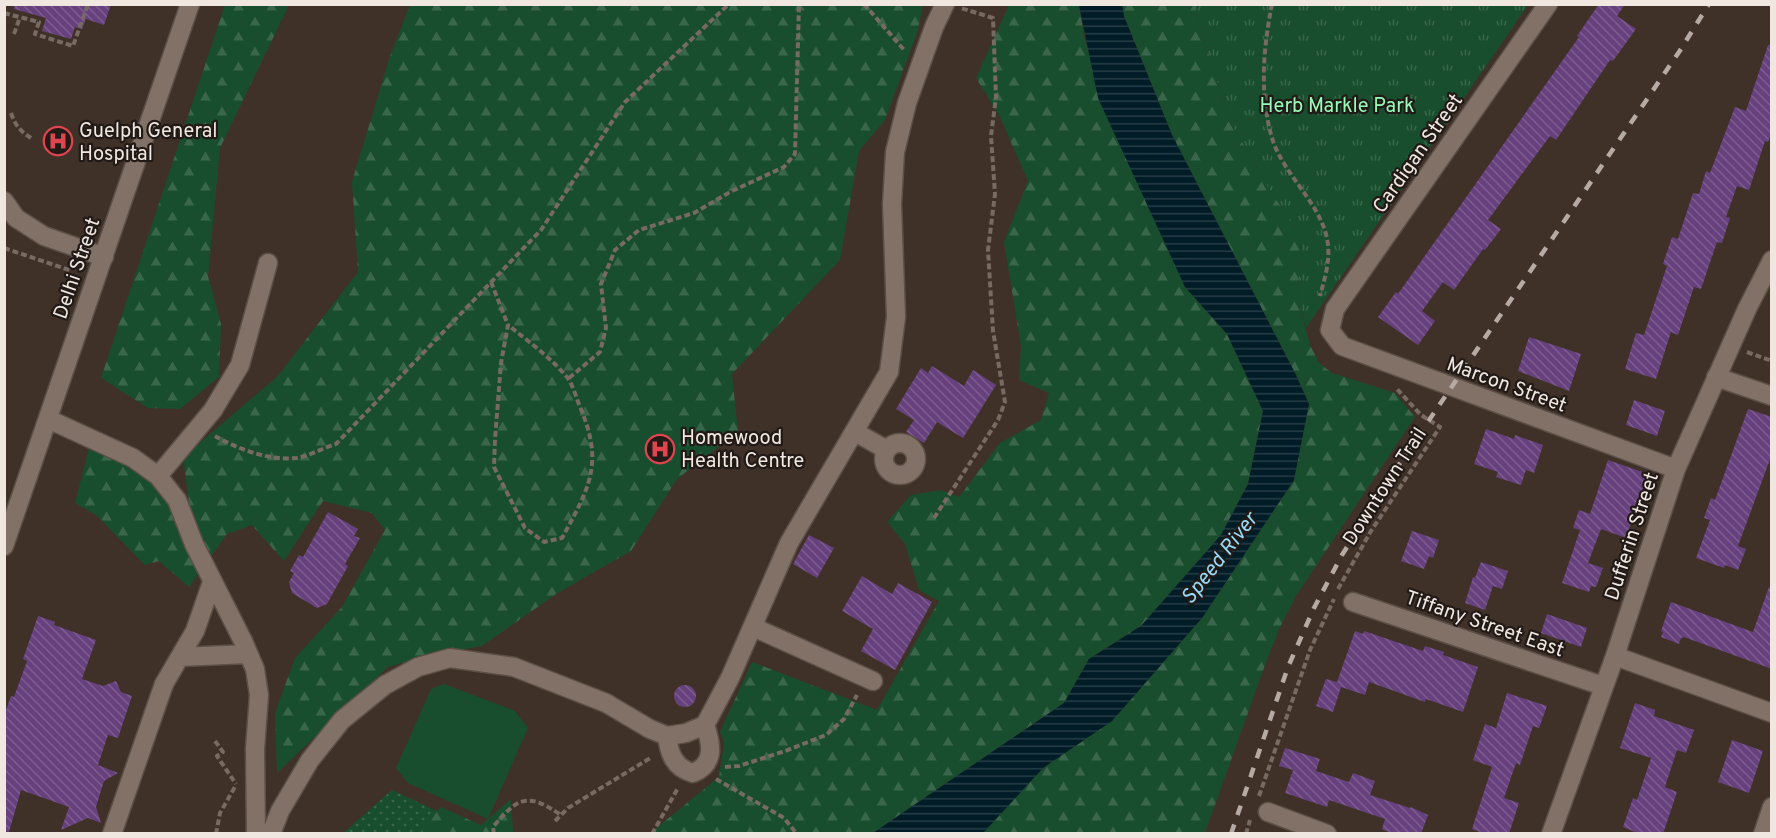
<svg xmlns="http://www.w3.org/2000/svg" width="1776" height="838" font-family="Overpass,sans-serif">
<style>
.grass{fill:url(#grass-dots)}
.forest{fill:url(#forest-firs)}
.park{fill:url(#park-tufts)}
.garden{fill:#184d2d}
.water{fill:url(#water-rules)}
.building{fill:url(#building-back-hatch)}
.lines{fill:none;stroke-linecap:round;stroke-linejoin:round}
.minor-casing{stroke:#5b4f47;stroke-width:21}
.path{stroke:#766a62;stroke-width:4;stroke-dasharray:6 3;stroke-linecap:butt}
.minor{stroke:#827167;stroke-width:18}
.rail{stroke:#b6aba4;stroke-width:4.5;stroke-dasharray:10 10;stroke-linecap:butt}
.labels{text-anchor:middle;stroke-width:4.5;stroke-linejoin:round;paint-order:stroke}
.park-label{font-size:20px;fill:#96fbb8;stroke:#211a17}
.poi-label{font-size:20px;fill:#f0e7e1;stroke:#211a17;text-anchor:start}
.street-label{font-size:20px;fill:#f0e7e1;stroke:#211a17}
.water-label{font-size:21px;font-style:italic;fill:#95dbf7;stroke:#211a17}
</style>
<defs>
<pattern id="grass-dots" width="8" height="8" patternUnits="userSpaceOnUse" patternTransform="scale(1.5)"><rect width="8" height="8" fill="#184d2d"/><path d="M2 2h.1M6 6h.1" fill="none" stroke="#3a674b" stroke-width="1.8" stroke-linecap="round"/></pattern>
<pattern id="forest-firs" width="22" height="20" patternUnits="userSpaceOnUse" patternTransform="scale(1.5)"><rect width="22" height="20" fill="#184d2d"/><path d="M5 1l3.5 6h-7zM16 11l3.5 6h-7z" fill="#3a674b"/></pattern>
<pattern id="park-tufts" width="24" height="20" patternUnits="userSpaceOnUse" patternTransform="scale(1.5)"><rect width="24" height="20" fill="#184d2d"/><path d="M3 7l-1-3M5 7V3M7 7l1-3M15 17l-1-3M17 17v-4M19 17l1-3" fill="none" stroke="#3a674b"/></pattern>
<pattern id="water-rules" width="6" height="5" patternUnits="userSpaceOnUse" patternTransform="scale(1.5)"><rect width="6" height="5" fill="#001c27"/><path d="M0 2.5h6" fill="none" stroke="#263d46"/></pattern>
<pattern id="building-back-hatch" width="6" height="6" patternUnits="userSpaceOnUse" patternTransform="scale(1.5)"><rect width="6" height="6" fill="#67417d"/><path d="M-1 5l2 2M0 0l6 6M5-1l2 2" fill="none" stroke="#7d5c8f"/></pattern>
</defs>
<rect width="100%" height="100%" fill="#3f3128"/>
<!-- grass -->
<path class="grass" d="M392,790L482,832L484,834H342Z"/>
<!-- forest -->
<path class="forest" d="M225,5H289L220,148L208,276L221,324L219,377L180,409L148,408L101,378Z
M410,5H923L918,30L885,120L859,151L840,260L732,374L738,432L677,479L631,551L556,594L482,646L426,656L388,667L277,773L275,713L295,658L342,607L385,530L372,513L323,501L284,561L252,525L227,534L189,587L159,561L145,565L96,515L75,503L90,445L189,503L183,457L277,377L358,272L352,182L390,56Z
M1009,5H1079L1085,41L1185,287L1227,334L1263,411L1248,484L1221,535L1141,626L1089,659L1064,703L873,833L649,834L719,777L724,743L720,732L752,662L877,710L939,601L919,590L905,544L887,522L911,495L941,490L959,497L1000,443L1041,420L1049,393L1019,380L1021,346L1004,242L1028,181L999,115L976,78Z
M1122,5H1197L1195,10L1229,119L1272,194L1294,224L1302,249L1297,297L1310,345L1319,363L1332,373L1395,393L1415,417L1296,596L1279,629L1265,665L1205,833L981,834L1043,768L1112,721L1202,618L1294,480L1309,404L1295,373L1172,135L1124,16Z
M511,799L513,833H420L441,807L481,825Z"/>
<!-- park -->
<path class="park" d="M1197,4L1528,5L1306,328L1297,297L1302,249L1294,224L1272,194L1229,119L1195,10Z"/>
<!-- garden -->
<path class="garden" d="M444,684L515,711L528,728L488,819L408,783L396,768L431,689Z"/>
<!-- water -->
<path class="water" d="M1079,5H1122L1124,16L1172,135L1295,373L1309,404L1294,480L1202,618L1112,721L1043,768L985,831L981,834L873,833L1064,703L1089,659L1141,626L1221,535L1248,484L1263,411L1227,334L1185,287L1098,98Z"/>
<!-- building -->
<path class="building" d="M15,4H111L104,25L86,19L82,29L75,27L71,39L42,31L46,18L14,9Z
M1599,4H1625L1617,16L1636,29L1613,61L1610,60L1556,140L1550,136L1488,220L1501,229L1485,250L1483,249L1454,290L1443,282L1422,311L1435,321L1418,345L1378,317L1396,292L1398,294L1579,37L1577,36Z
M1768,45H1772V131L1768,142L1765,141L1749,190L1737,186L1726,217L1730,218L1722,243L1717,242L1701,289L1694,287L1678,335L1671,332L1656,379L1625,369L1636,333L1644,335L1667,266L1663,264L1672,237L1678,239L1693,193L1699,194L1706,171L1710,173L1735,107L1746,111Z
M1529,337L1581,354L1569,391L1518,371Z
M932,366L964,386L973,370L996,385L963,438L937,422L924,443L906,432L914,420L896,409L921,368L928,373Z
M1634,400L1665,411L1657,436L1626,425Z
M1748,409L1772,417V454L1738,546L1746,549L1738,570L1725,565L1724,568L1696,558L1710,520L1704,518L1711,498L1715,500Z
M1486,429L1514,439L1515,435L1543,445L1534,473L1526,470L1521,485L1496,477L1498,472L1474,464Z
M1608,460L1648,474L1626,538L1601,529L1588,563L1603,568L1596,587L1591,586L1589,592L1562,583L1580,530L1573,528L1579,510L1590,514Z
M328,512L358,529L354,536L360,538L345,564L348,566L327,604L317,608L292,593L289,582L294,573L290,571L299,555L303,557Z
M1412,531L1439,540L1433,558L1429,556L1424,569L1401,561Z
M809,535L834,548L817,578L793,564Z
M1481,562L1508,571L1502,589L1493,586L1485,610L1465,603L1473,577L1475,578Z
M862,576L892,594L898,583L932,602L895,670L861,651L873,629L842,611Z
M1769,587L1772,588V669L1684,637L1681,638L1679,644L1661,637L1663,632L1661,631L1671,602L1753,632Z
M1547,614L1587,628L1581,647L1541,633Z
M38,616L55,622L54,625L96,640L82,679L103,686L116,681L121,692L132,696L118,738L108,735L98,765L118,773L104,781L96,807L101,823L88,818L61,830L69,807L21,790L9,832L4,831V716L11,696L14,697L27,661L23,659Z
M1355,631L1363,634L1364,631L1423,651L1425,646L1444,652L1443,655L1478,667L1463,712L1426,699L1425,702L1369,682L1365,695L1341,687L1333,712L1316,706L1326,679L1337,682Z
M674 696a11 11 0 1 1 22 0a11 11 0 1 1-22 0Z
M1507,693L1547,706L1539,728L1533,726L1520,765L1516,763L1504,798L1519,803L1509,834H1485L1472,829L1492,767L1473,760L1485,724L1496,728Z
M1635,703L1655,710L1654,716L1694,730L1686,753L1677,750L1665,787L1677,792L1663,834H1640L1623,827L1633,798L1637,800L1651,758L1620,748Z
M1732,740L1763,751L1749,793L1718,782Z
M1285,748L1320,759L1316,771L1349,782L1353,773L1375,781L1370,795L1410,808L1411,807L1428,815L1421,834H1393L1382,829L1385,819L1329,800L1327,807L1285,793L1293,770L1279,766Z"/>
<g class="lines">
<!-- minor casing -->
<g class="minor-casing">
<path id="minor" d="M1548,4L1335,309L1330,330L1342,346L1676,469
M4,201L16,218L44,236L104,257
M1716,377L1772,396
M48,419L133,458L158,476L177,500L194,544L243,641L255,669L259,695L255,749L256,834
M855,432L887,450
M884 459a16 16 0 1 1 32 0a16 16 0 1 1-32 0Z
M158,476L213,410L240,365L268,263
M4,546L190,4
M1353,602L1603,686
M753,627L873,681
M1615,656L1772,713
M180,657L248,654
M667,736C669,753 674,768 693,773C715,764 712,745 705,725
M1268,812L1327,834
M112,834L164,684L195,631L212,582
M271,834L280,811L310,760L342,720L385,685L418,667L450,658L514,667L606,703L650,729L667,736L686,733L705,725L730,678L789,543L889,372L896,317L892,204L895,152L907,103L934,27L945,4
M1551,834L1615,656L1676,469L1747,309L1772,260
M1763,834L1772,807"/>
</g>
<!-- path -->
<path class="path" d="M864,4L905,51
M1272,4C1263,49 1259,97 1273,141C1285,177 1325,207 1328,246C1330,262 1324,281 1320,296
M4,13L39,22L35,34L73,46L88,4
M14,34L20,17
M11,113C15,125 20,131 31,138
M4,248L72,271
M491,282L508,325L501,363L495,439L494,467L525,528L544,542L562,538C590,487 604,463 580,407C576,397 573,385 567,377C550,357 528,341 508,325
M1747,352L1772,361
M569,378L600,352L606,328L601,284L615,250L639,230L694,213L730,192L784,167L795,154L799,4
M215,436C238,449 269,461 296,458C309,456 323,448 336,444L541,230L625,102L729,4
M934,518L998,420L1005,402L993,331L988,250L995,194L991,136L996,97L993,18L961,8
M1338,589L1371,531L1440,427L1421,415L1396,388
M215,741L223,752L217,756L236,784
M725,767L739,766L785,751L826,735L844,719L857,695
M716,779L784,818L797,834
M1259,796L1310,650L1334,599
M555,821L568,808L652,757
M216,834L220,813L236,785
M494,834L493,827C518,797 527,792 561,815
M652,834L678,788
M1246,834L1250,820"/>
<!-- minor -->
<use href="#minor" class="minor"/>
<!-- rail -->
<path class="rail" d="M1231,834L1288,667L1314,608L1342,555L1400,463L1679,52L1709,4"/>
</g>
<!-- icons -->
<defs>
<g id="hospital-ring" transform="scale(1.5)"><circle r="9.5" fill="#211a17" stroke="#e0444e" stroke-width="1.5"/><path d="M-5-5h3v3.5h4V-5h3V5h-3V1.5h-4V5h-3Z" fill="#e0444e"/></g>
</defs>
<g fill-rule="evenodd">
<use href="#hospital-ring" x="58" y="141"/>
<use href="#hospital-ring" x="660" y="449"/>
</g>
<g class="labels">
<!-- park labels -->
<g class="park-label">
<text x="1337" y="112">Herb Markle Park</text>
</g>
<!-- poi labels -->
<g class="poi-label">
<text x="79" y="137">Guelph General<tspan x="79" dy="23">Hospital</tspan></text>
<text x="681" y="444">Homewood<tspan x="681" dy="23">Health Centre</tspan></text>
</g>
<!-- street labels -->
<g class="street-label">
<text transform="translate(1417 153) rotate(-55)" y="7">Cardigan Street</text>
<text transform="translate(76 268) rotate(-71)" y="7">Delhi Street</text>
<text transform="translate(1507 384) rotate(20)" y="7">Marcon Street</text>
<text transform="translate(1384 486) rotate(-57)" y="7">Downtown Trail</text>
<text transform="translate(1631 536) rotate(-72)" y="7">Dufferin Street</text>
<text transform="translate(1485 623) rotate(19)" y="7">Tiffany Street East</text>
</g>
<!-- water labels -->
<g class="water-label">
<text transform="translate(1219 558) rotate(-52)" y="7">Speed River</text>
</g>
</g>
<!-- border -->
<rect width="1776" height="838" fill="none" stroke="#f0e7e1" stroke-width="12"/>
</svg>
